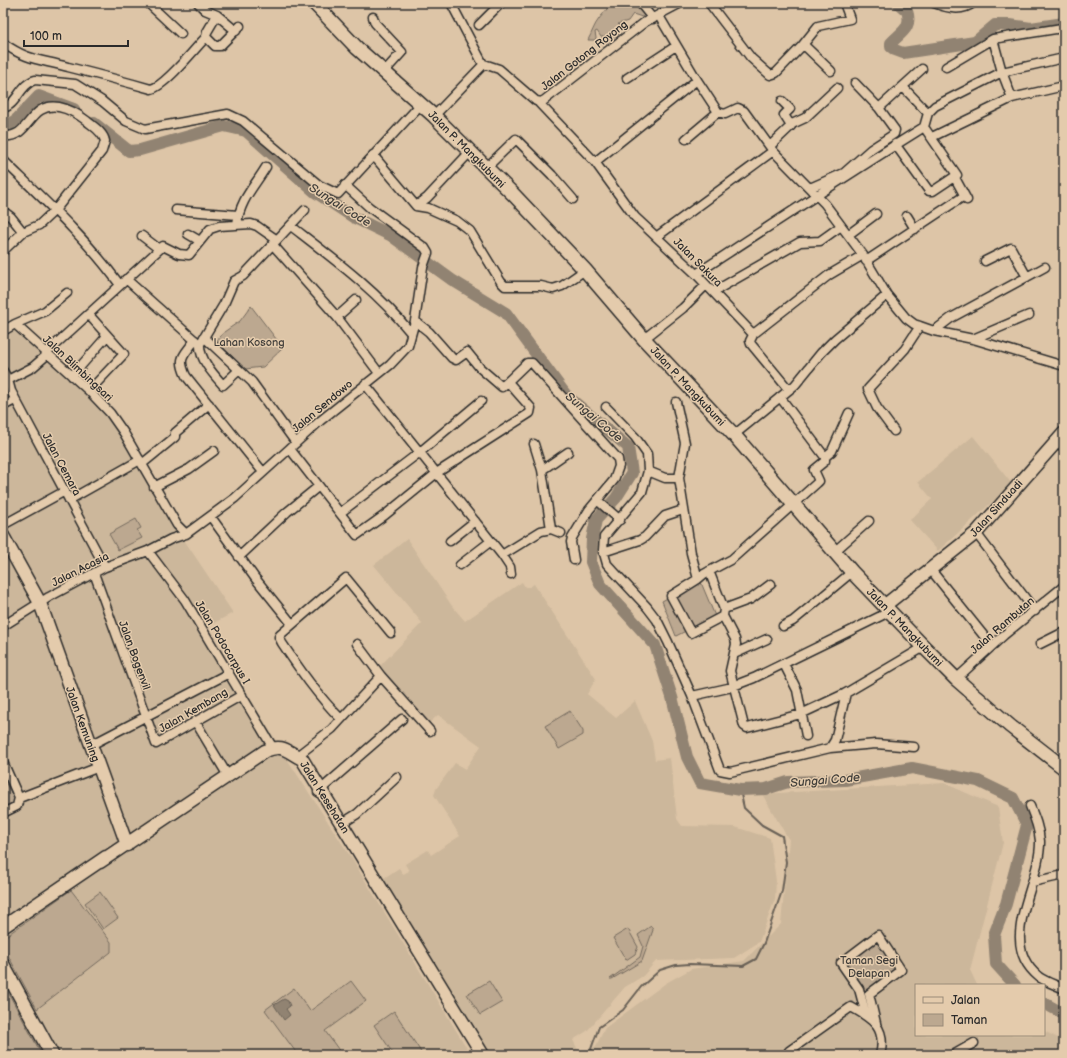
<svg xmlns="http://www.w3.org/2000/svg" width="1067" height="1058" font-family="'Balsamiq Sans',sans-serif">
<style>
.built{fill:#ccb79b}
.green{fill:#bca890;stroke:#746a5e}
.water{fill:#918372;stroke:#686056}
.lines{fill:none;stroke-linecap:round;stroke-linejoin:round}
.stream{stroke:#686056;stroke-width:2}
.river{stroke:#918372;stroke-width:12}
.street-casing{stroke:#2b2b2b;stroke-width:11}
.secondary-casing{stroke:#2b2b2b;stroke-width:15}
.primary-casing{stroke:#2b2b2b;stroke-width:16}
.street{stroke:#e4cbac;stroke-width:8}
.secondary{stroke:#e4cbac;stroke-width:12}
.primary{stroke:#e4cbac;stroke-width:13}
.labels{text-anchor:middle;stroke-width:3;stroke-linejoin:round;paint-order:stroke}
.street-label{font-size:11px;fill:#2b2b2b;stroke:#e4cbac}
.park-label{font-size:11px;fill:#413e3a;stroke:#e4cbac}
.water-label{font-size:12px;font-style:italic;fill:#3f3d39;stroke:#e4cbac}
</style>
<rect width="100%" height="100%" fill="#ddc5a7"/>
<filter id="ink" filterUnits="userSpaceOnUse"><feTurbulence type="fractalNoise" baseFrequency=".025" numOctaves="2"/><feDisplacementMap in="SourceGraphic" scale="8" xChannelSelector="R" yChannelSelector="G"/><feConvolveMatrix kernelMatrix="1 2 1 2 8 2 1 2 1" color-interpolation-filters="sRGB"/></filter>
<g filter="url(#ink)">
<!-- built -->
<path class="built" d="M15,328L65,372L114,421L174,525L233,613L206,627L289,762L352,859L471,1055H3V334Z
M973,436L1012,484L938,551L910,520L932,499L918,482Z
M407,539L452,606L465,621L522,582L525,587H530L534,584L596,679L587,694L616,718L635,701L652,741L655,760L670,758L677,819L682,826L735,827L770,838L776,881L775,899L759,942L734,958L656,961L643,976L625,987L587,1031L573,1040L580,1054L596,1046L605,1028L666,983L691,969L744,961L781,924L789,840L762,794L944,783L998,807L1003,843L970,970L977,985H916V1035H1044V1031L1064,1041V1055H487L381,880L399,868L403,874L409,871L405,864L428,850L431,855L460,836L434,795L436,789L455,763L465,769L481,746L438,715L428,724L378,668L422,623L374,565Z"/>
<!-- green -->
<path class="green" d="M610,3H634L645,15L642,17L633,14L628,21L618,24L621,27C619,36 616,41 607,46V37H601L597,31L595,32L596,38L595,40H588C592,33 594,25 599,19C604,12 606,12 610,3Z
M251,306L283,348L263,367L245,369L217,341L224,332L240,321Z
M136,519L141,528L137,530L142,538L118,550L109,534Z
M700,580L715,616L676,636L662,601Z
M570,711L583,731V735L559,749L545,726Z
M3,778L17,804L3,811Z
M71,890L111,942V952L37,1009L3,946V938Z
M100,892L118,918L103,929L85,903Z
M651,926L653,930L642,961L612,979H610L640,957L643,946L638,935Z
M628,929L638,947L635,954L626,960L613,938Z
M878,938L899,970L865,991L844,962Z
M351,981L366,1001L325,1031L341,1053L339,1055H298L265,1010L294,988L310,1011Z
M489,981L502,1002L480,1015L467,994Z
M3,983L42,1055H12L3,1042Z
M394,1011L421,1052L417,1055H394L374,1025Z"/>
<!-- water -->
<path class="water" d="M284,999L288,1001L290,1006L286,1009L290,1015L284,1020L274,1005Z"/>
<g class="lines">
<!-- stream -->
<path class="stream" d="M595,1055L591,1049L599,1027L623,1010L641,987L660,970L676,965L690,964L743,966L756,959L764,943L782,891L786,862L782,836L762,825L744,808L740,790"/>
<!-- river -->
<path class="river" d="M898,3L907,11C913,28 900,33 891,43V47L895,50L903,53L975,42L995,25H1010L1031,28L1064,23
M94,123L129,151L140,150L224,126L246,131L315,192L353,217L390,235L452,280L506,313L566,395L628,447L632,473L616,498L596,520L592,539L591,562L600,584L655,645L672,697L687,757L700,783L740,790L766,789L788,782L845,780L912,768L978,781L1013,798L1027,825L1006,904L994,935L996,964L1015,985
M3,129L17,119L39,96L74,109
M1044,1003L1064,1014"/>
<!-- street casing -->
<g class="street-casing">
<path id="street" d="M148,3L181,34
M198,3L205,10L217,15L236,31
M451,3L483,64
M640,3L653,19
M709,3L751,58L770,75L776,73L802,46L806,47L831,71
M934,3C946,8 962,12 973,3
M659,16L697,80L718,112L725,114L738,108L744,111L773,151L825,204L863,255L887,295L906,318L914,324L934,331L973,339L1064,366
M373,17L375,23L402,52L384,72
M479,25L501,3
M206,37L207,32L217,15
M993,39L1002,72L1012,98
M3,43C28,61 40,59 68,67C96,74 123,81 151,89C164,87 196,48 206,37L215,46H220L240,26
M802,46L818,26L850,19L844,3
M946,67L993,39L1062,28L1064,30
M627,78L676,46
M855,83L879,108
M903,87L928,113
M539,103L595,162L635,217L696,274L752,333L756,332L829,275L863,255
M3,108C17,105 20,84 35,80L75,84L102,101L126,121L145,129L228,114L243,121L319,185L338,194L421,104
M434,116L484,64L499,69L536,101L542,102L645,22L681,3
M792,124L805,118L837,88
M924,127L928,113L935,106L1002,72L1064,58
M3,136C31,139 28,102 59,107C70,109 78,114 87,121C94,127 103,132 105,141L102,151L56,209L39,225L23,232L3,251
M932,137L1012,98L1064,86
M686,139L718,112
M770,146L791,126L784,115L790,109L782,101
M373,155L416,206L428,208L457,221L470,231L501,282L505,286H541L553,289L562,286L585,270
M3,160C44,200 86,238 120,285
M595,162L697,80
M486,168L516,139L552,175L573,199
M955,178L967,200
M810,188L844,173L871,149L894,134L895,130L879,108L922,69
M416,206L427,198L470,152
M176,210L238,215
M3,211L11,217L23,232
M907,216L915,229
M237,224C240,200 254,187 266,167
M291,226C335,260 376,290 411,333
M188,234L200,241
M659,235L773,151
M848,235L876,214
M142,236L159,249
M273,245L337,317L379,373
M866,261L964,196
M985,261L1011,248L1027,277
M696,274C771,225 847,175 924,127L957,175L933,191H929L895,144
M126,279L199,344
M713,292L800,242L820,241L841,226
M89,315L124,354L89,391
M337,317L356,300
M415,321L429,332L452,358L456,360L467,352L480,368L502,387L527,363H532L618,459L619,466L614,480L589,510L572,538L571,542L574,560
M15,324L45,311L67,293
M3,331L15,324L89,391L110,413L124,433L177,525L186,534
M934,331L951,318L1045,267
M754,333L750,341L751,344L789,390
M204,337L252,382L296,443
M644,339L683,308L706,285
M973,339L1029,315
M195,340C184,356 177,357 186,376L263,472
M46,353L163,246L179,254L189,255L210,229L219,226L251,224L257,226L277,240
M3,371L8,380L11,391L105,567
M238,371L223,385C214,375 199,359 200,344L224,304L234,281L243,276L305,210
M72,376L107,336
M8,380L33,367L48,354
M365,384L502,555L510,567L511,574
M780,397L825,457
M676,402L685,443L679,478L691,553L698,579L704,574L732,559L817,483L819,481L814,470L825,461V457L832,451L849,413
M3,406L15,400
M606,407L635,437L647,454L648,471L642,492L604,537L603,550L607,564L647,607L657,620L668,642L692,696L720,770L730,772L830,748L835,740L846,693
M894,431L877,408L868,389L905,349L920,326
M734,435L795,385L821,353L835,339L887,295
M534,444L542,470L551,529
M290,449L357,535L385,515L438,472L530,413L531,408L508,382
M142,464L175,437V433L209,404
M542,470L568,452
M648,471L665,478H679
M154,487L189,469L214,451
M69,500L140,460
M597,500L620,520
M340,513L420,452L481,401
M211,517L255,578L292,624
M3,525L65,491
M976,533L1035,611
M450,541L475,521
M148,551L185,600L273,748
M603,552L640,540L645,537L665,516L683,510
M834,552L869,521
M502,555L541,531L551,529L561,533
M239,557L287,512L319,486
M460,565L491,541
M931,570L992,646
M709,571L724,609L723,616L735,639L736,644L730,671L744,726L747,728L801,714L846,693L924,647
M94,573L156,744L242,695
M698,579L671,596L691,633L723,616
M724,609L751,599L771,584
M3,626L49,597L105,567L148,551L171,539L186,534L235,498L320,421L390,365L408,346L415,321L423,267L428,253L425,248L369,207L345,185
M783,626L793,621L852,572
M357,644L381,676L430,731
M1040,644L1064,632
M734,654L767,639
M784,664L797,690L806,736
M956,679L1004,635L1064,586
M692,696L728,688L754,678L889,612
M341,719C318,696 300,670 282,643L279,637L280,635L346,578L391,633
M195,721L228,776
M91,745L229,673
M830,748L876,744L914,747
M297,756L332,729L381,676
M3,762L19,798
M318,792L402,719
M1030,806C1035,818 1039,828 1040,841C1041,885 995,942 1039,977C1046,982 1056,985 1064,989
M3,813L17,806L19,798L99,767
M341,824L357,814L397,777
M1032,882L1064,875
M866,1015L859,989L841,963L878,935L901,970L869,994L876,1023
M787,1055L789,1051L851,1007C873,1019 887,1028 880,1055
M953,1055L974,1043"/>
</g>
<!-- secondary casing -->
<g class="secondary-casing">
<path id="secondary" d="M3,536L40,603L127,845
M884,606L976,533L1064,433
M100,862L265,751C284,743 287,752 302,759L483,1055
M3,927L106,857"/>
</g>
<!-- primary casing -->
<g class="primary-casing">
<path id="primary" d="M314,3L357,48L434,116L513,194L585,270L644,339L734,435L852,572L924,647L956,679L1010,726L1064,768
M3,965L52,1055"/>
</g>
<!-- street -->
<use href="#street" class="street"/>
<!-- secondary -->
<use href="#secondary" class="secondary"/>
<!-- primary -->
<use href="#primary" class="primary"/>
</g>
</g>
<g class="labels">
<!-- street labels -->
<g class="street-label">
<text transform="translate(584 55) rotate(-38)" y="4">Jalan Gotong Royong</text>
<text transform="translate(467 149) rotate(45)" y="4">Jalan P. Mangkubumi</text>
<text transform="translate(698 262) rotate(45)" y="4">Jalan Sakura</text>
<text transform="translate(78 368) rotate(43)" y="4">Jalan Blimbingsari</text>
<text transform="translate(688 386) rotate(47)" y="4">Jalan P. Mangkubumi</text>
<text transform="translate(322 406) rotate(-40)" y="4">Jalan Sendowo</text>
<text transform="translate(62 464) rotate(62)" y="4">Jalan Cemara</text>
<text transform="translate(996 508) rotate(-48)" y="4">Jalan Sinduadi</text>
<text transform="translate(80 569) rotate(-27)" y="4">Jalan Acasia</text>
<text transform="translate(1002 625) rotate(-41)" y="4">Jalan Rambutan</text>
<text transform="translate(905 627) rotate(46)" y="4">Jalan P. Mangkubumi</text>
<text transform="translate(223 642) rotate(59)" y="4">Jalan Podocarpus I</text>
<text transform="translate(135 655) rotate(70)" y="4">Jalan Bogenvil</text>
<text transform="translate(193 710) rotate(-30)" y="4">Jalan Kembang</text>
<text transform="translate(83 724) rotate(70)" y="4">Jalan Kemuning</text>
<text transform="translate(325 797) rotate(58)" y="4">Jalan Kesehatan</text>
</g>
<!-- park labels -->
<g class="park-label">
<text x="249" y="346">Lahan Kosong</text>
<text x="869" y="964">Taman Segi<tspan x="869" dy="13">Delapan</tspan></text>
</g>
<!-- water labels -->
<g class="water-label">
<text transform="translate(340 205) rotate(32)" y="4">Sungai Code</text>
<text transform="translate(594 417) rotate(40)" y="4">Sungai Code</text>
<text transform="translate(825 780) rotate(-5)" y="4">Sungai Code</text>
</g>
</g>
<!-- margin -->
<rect width="1067" height="1058" fill="none" stroke="#e4cbac" stroke-width="16"/>
<rect x="8" y="8" width="1051" height="1042" fill="none" stroke="#2b2b2b" stroke-width="1.5" filter="url(#ink)"/>
<!-- legend -->
<rect x="915" y="984" width="130" height="52" fill="#e4cbac" stroke="#9a8b78"/>
<rect x="923" y="997" width="20" height="6" fill="#e4cbac" stroke="#9a8b78"/>
<text x="951" y="1004" font-size="12" fill="#2b2b2b">Jalan</text>
<rect x="923" y="1014" width="20" height="12" fill="#bca890" stroke="#9a8b78"/>
<text x="951" y="1024" font-size="12" fill="#2b2b2b">Taman</text>
<!-- scale -->
<path d="M24 40v6h104v-6" fill="none" stroke="#2b2b2b" stroke-width="2"/>
<text x="30" y="40" font-size="12" fill="#2b2b2b" stroke="#e4cbac" stroke-width="3" paint-order="stroke">100 m</text>
</svg>
